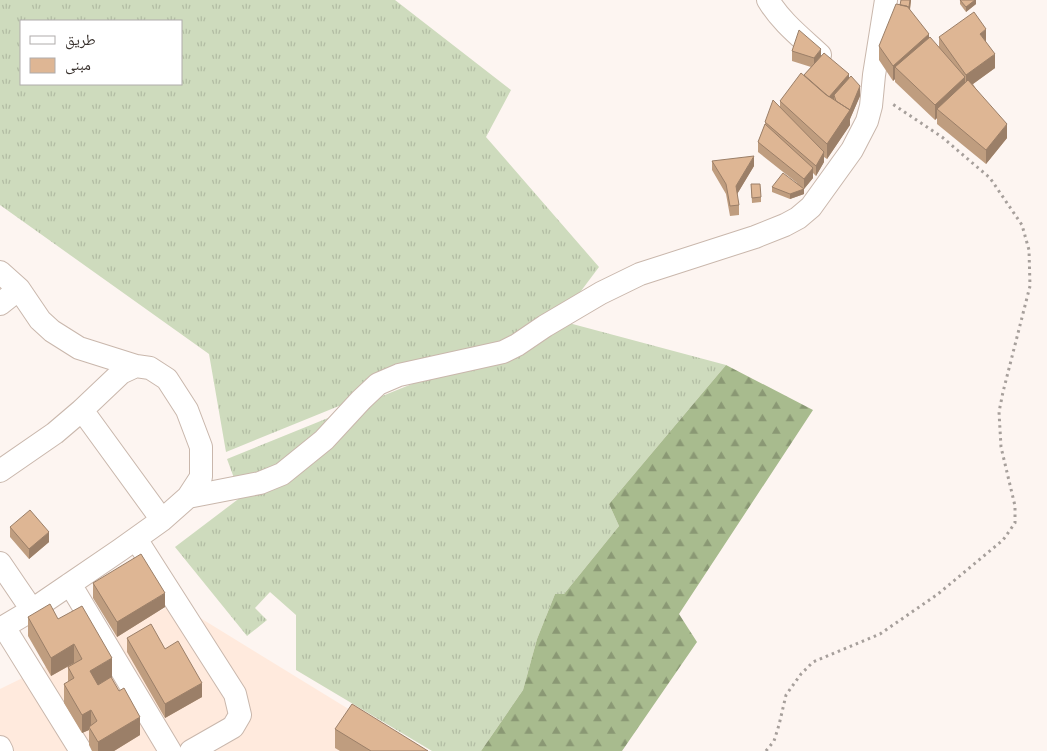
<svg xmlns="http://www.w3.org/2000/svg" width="1047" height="751" font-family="Commissioner,'Noto Naskh Arabic',sans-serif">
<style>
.built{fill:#ffeadd}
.grass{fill:url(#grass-tufts);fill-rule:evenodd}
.forest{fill:url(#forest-firs)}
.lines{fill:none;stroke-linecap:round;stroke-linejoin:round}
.minor-casing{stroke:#c9b7ac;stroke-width:24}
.path{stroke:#a69f9b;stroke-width:3;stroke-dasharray:2.5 4;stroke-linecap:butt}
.minor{stroke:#fff;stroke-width:22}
.wall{fill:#bf9d7f}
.shaded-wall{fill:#9b7f68}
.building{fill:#deb694;stroke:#9b7f68}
</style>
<defs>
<pattern id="grass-tufts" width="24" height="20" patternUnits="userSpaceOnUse" patternTransform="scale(1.25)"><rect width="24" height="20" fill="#cedbbd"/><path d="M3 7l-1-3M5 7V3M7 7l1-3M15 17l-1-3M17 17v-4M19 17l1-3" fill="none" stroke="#b2bca3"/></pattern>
<pattern id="forest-firs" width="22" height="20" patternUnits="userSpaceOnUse" patternTransform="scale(1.25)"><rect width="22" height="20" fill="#a8bb8e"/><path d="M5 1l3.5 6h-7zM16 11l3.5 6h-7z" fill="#8a9874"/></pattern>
</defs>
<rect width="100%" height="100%" fill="#fdf5f1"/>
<!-- built -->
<path class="built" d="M176,603L417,751H0V689Z"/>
<!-- grass -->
<path class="grass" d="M0,0H395L511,90L486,137L599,267L563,315L226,452L209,354L0,205ZM21,21H181V84H21Z
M565,322L726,365L609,504L619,526L564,594H555L537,639L523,690L481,751H432L296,670V615L270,592L255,608L267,620L247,636L175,547L241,497L227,459Z"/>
<!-- forest -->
<path class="forest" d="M726,365L813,410L679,614L697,642L622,751H481L523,690L537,639L555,594H564L619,526L609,504Z"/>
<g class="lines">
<!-- minor casing -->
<g class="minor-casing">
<path id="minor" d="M768,0C781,22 802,38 820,55
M0,272L19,289L40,320L52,331L79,348L136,366
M0,304L19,289
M82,410L162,520
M0,471L55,433L82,410L121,373L136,366L150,368L167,379L187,410L201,447V477L188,497L162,520L120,550L32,610L0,629
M188,497L260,483L282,474L324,440L361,400L378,384L399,375L503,352L517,345L545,326L601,293L640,274L755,237L785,225L798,218L811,207L852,150L867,121L871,106L874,75L886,0
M136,539L235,694L240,715L233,727L191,751
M0,563L32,610
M70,584L170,751
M4,627L81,751
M0,747L2,751"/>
</g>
<!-- path -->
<path class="path" d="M766,751L774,741L779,725L786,695L801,674L813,662L880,634L938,594L1003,540L1015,523V506L1001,447L999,412L1003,392L1030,286L1029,250L1022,225L990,178L942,137L891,103"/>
<!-- minor -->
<use href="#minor" class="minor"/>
</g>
<!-- wall -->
<path class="wall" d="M901,0H911L910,10L929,38L939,47V37L986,43L995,68L973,84L1007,138L986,164L937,124V118L935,120L895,82V79L893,81L879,60V46L900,5Z
M960,0H976V4L966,12L960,4Z
M792,51L821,55L849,79L860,96L850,119V125L827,159L824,157V162L816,176L813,173V178L804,189V194L790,199L772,192V187L797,183L758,152V142L765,124V122L780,108V101L811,67L792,61Z
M712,161L754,166L737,194L739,205V215L730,216L726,194L712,170Z
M751,184L761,197V202L752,203Z
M10,527L49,542L29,559L10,537Z
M93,583L165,607L117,637L93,598Z
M28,617L58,619L112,677H111L140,735L114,751H92L89,745V730L82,733L64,703V684L68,682V667L74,663L51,676L28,636Z
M127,638L165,649L202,697L165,718L127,652Z
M335,729L428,751H340L335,748Z"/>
<!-- shaded-wall -->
<path class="shaded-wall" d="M910,0H911L909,16V7Z
M975,0H976V4L966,12V7Z
M986,29V43L980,34Z
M929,34V48L895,67V79L893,81V66Z
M821,49V59L814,68V58Z
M995,54V68L966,89V75Z
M849,74V84L834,95V101L828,98Z
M965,77V91L937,109V118L935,120V105Z
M860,86V96L850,119V125L827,159V144Z
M1007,124V138L986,164V150Z
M824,152V162L816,176V166Z
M754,156V166L736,196V186Z
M813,168V178L804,189V194L790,199V194L804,189V179Z
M49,532V542L29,559V549Z
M165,593V607L117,637V622Z
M74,644V663L51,676V658Z
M112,658V677L90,689V671Z
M202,683V697L165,718V704Z
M91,710V728L89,727V730L82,733V715Z
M140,717V735L114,751H98V742Z"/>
<!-- building -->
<path class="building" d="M901,0H910L909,7L900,5Z
M960,0H975L966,7Z
M896,4L907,6L929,34L893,66L879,46Z
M974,12L986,29L980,34L995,54L966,75L939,37Z
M799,30L821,49L814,58L792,51Z
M930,37L965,77L935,105L895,67Z
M824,53L849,74L829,97L804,75Z
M801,73L825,94L850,110L827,144L780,101Z
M851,76L860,86L850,110L836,101L834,95Z
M968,80L1007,124L986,150L937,109Z
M773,100L824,152L816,166L765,122Z
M765,124L813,168L804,179L758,142Z
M754,156L736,186L739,205L730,206L726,184L712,161Z
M783,173L804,189L790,194L772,187Z
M751,184H760L761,197L752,198Z
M30,510L49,532L29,549L10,527Z
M141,554L165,593L117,622L93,583Z
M50,604L58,619L82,606L112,658L90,671L98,685L111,677L119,691L124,688L140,717L98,742L89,727L97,721L91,710L82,715L64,684L74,678L68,667L82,659L74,644L51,658L28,617Z
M151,624L165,649L178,641L202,683L165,704L127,638Z
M352,704L428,751H371L335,729Z"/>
<!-- legend -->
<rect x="20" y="20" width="162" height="65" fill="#ffffff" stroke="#afacab"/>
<rect x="30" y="36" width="25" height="8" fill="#ffffff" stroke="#afacab"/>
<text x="65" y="45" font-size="15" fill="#37302c">طريق</text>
<rect x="30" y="58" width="25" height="15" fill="#deb694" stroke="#afacab"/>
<text x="65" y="70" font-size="15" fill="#37302c">مبنى</text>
</svg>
